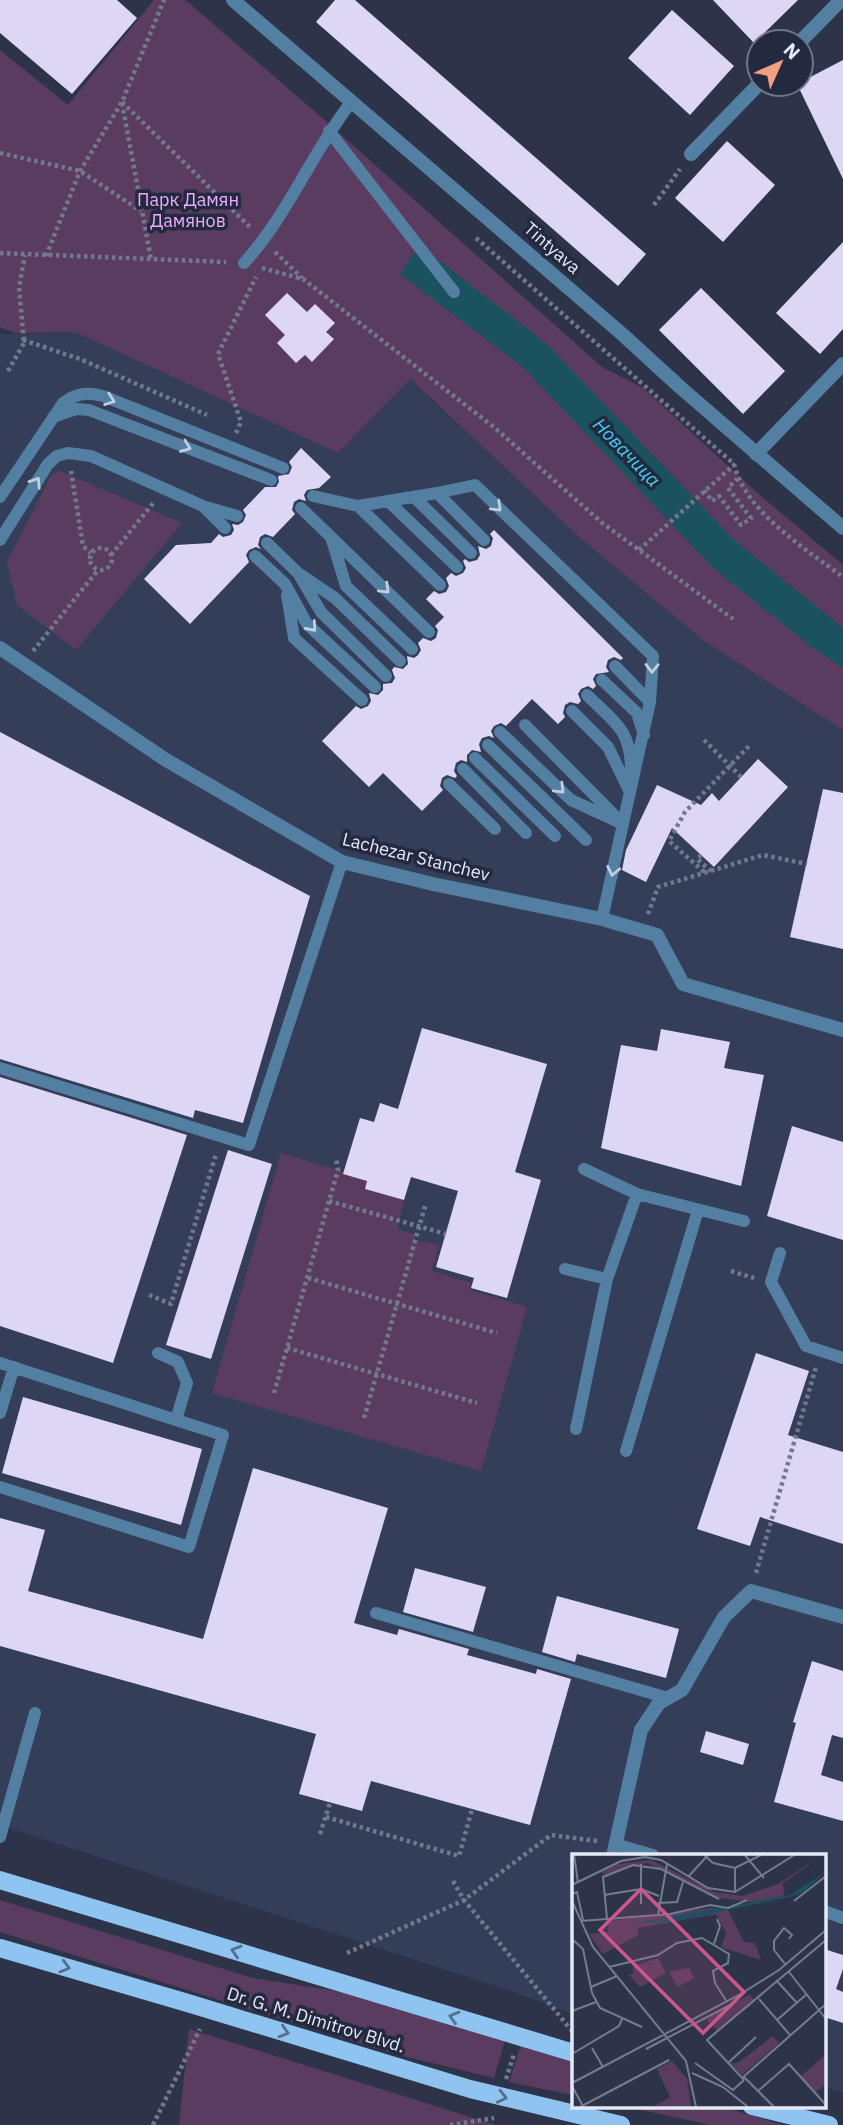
<svg xmlns="http://www.w3.org/2000/svg" width="843" height="2125" font-family="'IBM Plex Sans',sans-serif">
<style>
.built{fill:#353e59}
.green{fill:#5a3c60}
.water{fill:#1a5260}
.building{fill:#ddd7f5}
.lines{fill:none;stroke-linecap:round;stroke-linejoin:round}
.path{stroke:#73798c;stroke-width:4.5;stroke-dasharray:3.5 3.5;stroke-linecap:butt}
.lane{stroke:#527fa2;stroke-width:12}
.street{stroke:#527fa2;stroke-width:14}
.primary{stroke:#8fc4f0;stroke-width:18}
.oneway{stroke:#c0cee2}
.oneway2{stroke:#546f8f}
.labels{text-anchor:middle;stroke-width:7;stroke-linejoin:round;paint-order:stroke}
.park-label{font-size:18px;fill:#efabfc;stroke:#232a3f}
.street-label{font-size:18px;fill:#e4e9f7;stroke:#232a3f}
.water-label{font-size:19px;font-style:italic;fill:#3ad5f9;stroke:#232a3f}
.inset-road{fill:none;stroke:#767c8f;stroke-width:2}
.view{fill:#cc578a;fill-opacity:0.15;stroke:#cc578a;stroke-width:3.5}
.inset-edge{fill:none;stroke:#e4e9f7;stroke-width:3.5}
</style>
<rect width="100%" height="100%" fill="#2d3449"/>
<!-- built -->
<path class="built" d="M75,332L338,453L409,379L580,538L704,641L843,730V2092L824,2088V1856H574L573,2014L508,1990L0,1825V334Z"/>
<!-- green -->
<path class="green" d="M154,0H185L189,3L320,116L602,367L643,388L762,497L843,565V730L704,641L580,538L410,379L338,453L75,332L16,333L0,327V50L68,105Z
M60,471L182,523L76,650L17,605L7,562L52,474Z
M281,1153L344,1172V1174L367,1181L365,1189L404,1200L397,1229L416,1235L415,1240L439,1245L432,1271L471,1283L469,1290L527,1307L481,1471L212,1393Z
M0,1900L253,1978L349,1993L505,2040L494,2078L391,2053L0,1932Z
M189,2029L496,2125H179Z
M521,2045L573,2061V2095L509,2082Z
M623,2106H719L783,2125H711Z"/>
<!-- water -->
<path class="water" d="M419,245L548,345L734,540L843,628V668L809,645L713,568L525,369L400,274Z"/>
<!-- building -->
<path class="building" d="M0,0H117L137,18L72,94L0,33Z
M335,0H355L646,254L618,286L316,22Z
M713,0H798L754,43Z
M672,10L734,66L690,115L628,58Z
M843,60V179L797,84Z
M727,141L775,185L723,242L675,198Z
M843,242V329L820,354L776,313Z
M701,288L785,371L743,414L659,330Z
M287,293L307,312L315,304L335,323L326,332L334,339L312,362L305,355L296,363L277,343L285,335L265,315Z
M301,448L331,477L319,488L307,490L304,495L306,501L299,499L294,502L292,510L295,514L273,537L265,534L260,537L258,545L261,549L256,547L249,550L246,555L249,562L190,624L144,579L176,545L211,543L219,534L223,537L231,535L234,530L232,524L238,525L243,522L246,515L243,510L265,487H276L279,482L278,476L289,474L292,467L289,462Z
M494,530L623,658L621,660L614,657L608,660L606,667L609,672L596,674L593,679L596,686L593,689L588,686L581,689L578,694L581,701L578,704L570,702L565,705L563,713L565,717L558,724L532,699L506,726L501,723L494,726L491,731L494,738L489,736L482,738L479,744L481,752L472,750L467,755V762L461,760L456,763L454,771L457,776L455,778L447,775L442,778L440,786L443,790L422,811L383,773L369,787L322,741L356,706L361,709L368,706L371,701L369,693L378,695L383,690V684L392,683L395,678L392,670L394,667L403,669L408,664L407,656L414,658L418,655L421,650L418,643L423,638L431,641L436,638L438,630L435,626L444,617L426,599L434,591L439,594L446,592L449,586L446,578L451,573L456,576L463,573L466,568L463,561L465,559L469,562L477,560L480,555L478,546L486,549L491,546L493,538L490,534Z
M0,732L310,896L243,1123L195,1110L193,1118L0,1059Z
M758,759L788,787L714,867L672,828L646,882L622,870L626,850L657,785L701,805L712,793L719,801Z
M823,789L843,793V949L790,937Z
M422,1028L547,1064L515,1172L541,1180L507,1298L471,1288L474,1278L436,1267L458,1191L411,1177L404,1200L365,1189L367,1181L343,1174L360,1118L374,1122L380,1103L398,1109Z
M661,1029L730,1042L724,1068L764,1075L741,1186L601,1148L621,1045L657,1051Z
M0,1077L187,1135L113,1363L0,1326Z
M792,1126L843,1142V1240L767,1216Z
M228,1150L272,1164L211,1359L166,1345Z
M756,1353L809,1371L788,1435L843,1452V1544L760,1517L750,1546L697,1529Z
M23,1397L202,1449L181,1525L2,1473Z
M253,1468L388,1508L354,1623L397,1635L399,1629L469,1649L467,1655L536,1674L537,1669L571,1679L530,1825L371,1781L362,1811L299,1794L316,1734L0,1646V1518L45,1530L28,1591L203,1639Z
M415,1568L486,1587L473,1632L403,1612Z
M557,1596L679,1629L666,1678L577,1654L575,1662L542,1652Z
M812,1661L843,1671V1738L832,1735L821,1775L843,1782V1821L774,1802L796,1723L793,1722Z
M706,1731L749,1744L743,1765L700,1752Z
M824,1949L843,1955V1969L836,1989L843,1992V2023L824,2017Z"/>
<g class="lines">
<!-- path -->
<path class="path" d="M122,102L252,229
M122,103L151,259
M0,153L80,171L141,211
M654,205L680,169
M476,238L734,464C745,512 806,549 843,577
M275,252L302,278
M0,253L226,262
M46,256L80,171L122,102L164,0
M262,268L303,279L495,428L601,522L733,619
M23,340L80,359L207,415
M8,371L24,343L19,287L25,255
M236,433L241,422L218,354L256,277
M71,471L83,546L91,553
M704,490L712,501L719,496L741,525L751,518L728,488L737,479
M90 559a11 11 0 1 1 22 0a11 11 0 1 1-22 0Z
M639,550L735,464
M111,555L155,501
M33,651L98,570
M704,740L741,777
M701,855L697,859L711,871
M704,872L669,841L685,812L749,746
M648,914L658,887L763,855L807,864
M329,1201L446,1234
M731,1271L754,1278
M308,1278L497,1333
M149,1295L171,1304L216,1154
M287,1348L477,1403
M274,1393L338,1170L336,1158
M364,1418L426,1203
M756,1573L816,1367
M326,1817L459,1856L472,1809
M320,1834L330,1803
M453,1881L464,1900L572,2031
M347,1953L464,1900L551,1835L597,1841
M506,2079L514,2054
M153,2125L200,2029
M450,2125L494,2118"/>
<!-- lane -->
<path class="lane" d="M329,131L454,292
M244,263C288,215 312,152 352,101
M53,417L76,409L89,410L271,480
M437,493L475,485L653,656L650,702
M313,496L358,506L437,493L484,540
M0,497L63,403C77,393 86,392 103,396L283,468
M414,497L471,553
M388,501L457,567
M358,506L440,585
M206,507L237,516
M301,508L429,632
M0,540L48,464L57,456L68,453L91,456L203,506L225,528
M332,540L346,586L412,649
M267,543L298,573L321,612L386,676
M255,556L285,584L307,624L375,687
M301,575L335,598L400,661
M287,595L294,638L362,700
M615,666L650,702L630,792
M602,680L637,713L644,735
M587,695C614,722 631,729 631,770
M572,711L608,747L630,792L602,919
M525,725L618,819
M500,732L571,800L623,824
M488,745L586,840
M475,758L555,836
M463,769L526,833
M449,784L495,829
M0,1068L249,1145L342,862
M584,1169L637,1194
M780,1253L771,1282L806,1346L843,1358
M565,1269L607,1279
M0,1363L176,1420L187,1383L178,1362L158,1353
M0,1413L14,1367
M576,1429L607,1279L637,1194L744,1221
M626,1451L698,1210
M0,1487L189,1547L223,1435L176,1420
M376,1613L668,1698
M0,1837L35,1713
M615,1844L653,1855
M824,1911L843,1918"/>
<!-- street -->
<path class="street" d="M233,0L622,334L681,388L843,528
M800,42L841,0
M691,154L759,84
M756,454L843,364
M0,648L166,760L342,862L433,884L602,919L657,935L683,984L843,1030
M613,1856L641,1730L659,1703L682,1690L724,1617L751,1591L843,1617"/>
<!-- primary -->
<path class="primary" d="M0,1880L574,2053
M0,1948L191,2004L470,2089L621,2125
M752,2106L829,2125"/>
</g>
<!-- one-way arrows -->
<defs><path id="oneway-chevron" d="M-2-3.5L2.5 0L-2 3.5" fill="none" stroke-width="1.6" stroke-linecap="round" stroke-linejoin="round" transform="scale(1.75)"/></defs>
<g class="oneway">
<use href="#oneway-chevron" transform="translate(110 400) rotate(20)"/>
<use href="#oneway-chevron" transform="translate(186 447) rotate(21)"/>
<use href="#oneway-chevron" transform="translate(36 482) rotate(-57)"/>
<use href="#oneway-chevron" transform="translate(497 507) rotate(44)"/>
<use href="#oneway-chevron" transform="translate(385 589) rotate(44)"/>
<use href="#oneway-chevron" transform="translate(312 627) rotate(48)"/>
<use href="#oneway-chevron" transform="translate(652 668) rotate(91)"/>
<use href="#oneway-chevron" transform="translate(560 789) rotate(44)"/>
<use href="#oneway-chevron" transform="translate(613 871) rotate(102)"/>
</g>
<g class="oneway2">
<use href="#oneway-chevron" transform="translate(236 1951) rotate(-163)"/>
<use href="#oneway-chevron" transform="translate(65 1967) rotate(16)"/>
<use href="#oneway-chevron" transform="translate(454 2017) rotate(-163)"/>
<use href="#oneway-chevron" transform="translate(284 2032) rotate(17)"/>
<use href="#oneway-chevron" transform="translate(502 2097) rotate(13)"/>
</g>
<g class="labels">
<!-- park labels -->
<g class="park-label">
<text x="188" y="206">Парк Дамян<tspan x="188" dy="21">Дамянов</tspan></text>
</g>
<!-- street labels -->
<g class="street-label">
<text transform="translate(552 248) rotate(41)" y="6">Tintyava</text>
<text transform="translate(416 857) rotate(14)" y="6">Lachezar Stanchev</text>
<text transform="translate(316 2020) rotate(17)" y="6">Dr. G. M. Dimitrov Blvd.</text>
</g>
<!-- water labels -->
<g class="water-label">
<text transform="translate(627 452) rotate(46)" y="7">Новачица</text>
</g>
</g>
<!-- overview -->
<g transform="translate(572 1854)">
<rect width="254" height="254" fill="#2d3449"/>
<path d="M252,0L211,29L212,42L179,48L147,44L75,9L32,21L30,18L46,10L79,6L142,38L170,42L206,30ZM139,54L156,56L172,88L183,89L189,106L149,93L154,79L144,60L66,74V81L31,100L17,80L36,78L37,67ZM86,104L94,119L68,133L56,120H61V112ZM117,114L122,124L106,133L97,118ZM178,140L182,146L145,177L135,165ZM201,182L207,189L170,221L158,209H166ZM254,200V230L243,239L228,223ZM100,207L115,225L119,253L83,252L98,243L85,215Z" fill="#5a3c60"/>
<path d="M254,18L231,38L218,43L98,68L60,70L218,41Z" fill="#1a5260"/>
<path class="inset-road" d="M2,0L6,29M131,0L141,9L163,14L191,0M172,0L192,24M69,10V50M163,14V38M116,23L137,0M0,31L49,7L73,3L89,6L136,34L163,38L224,0M0,40L5,38L11,66M32,41L69,35L87,42M0,47L21,93L114,207L124,253M222,47L254,22M86,49L105,48L111,28M86,61L95,10M35,65L31,23L61,11L89,15L147,45M9,67L98,60L138,51L156,54L175,46M0,85L11,95L20,139L28,154L70,173M142,90L148,72L145,65M213,110L202,96V87L212,74L220,81L217,85M37,113L86,101L105,89L130,84L157,100L156,109L141,117L143,129L155,148M217,118L254,165M204,126L225,149M19,133L45,122M187,145L218,181M0,157L24,148M205,166L235,140M20,194L31,213M74,195L160,150M0,200L47,172L50,165M123,209L161,236L172,226M156,209L184,183M120,219L151,233L176,253M172,223L202,253M170,224L254,150M172,226L135,186L254,86M0,229L167,141L207,116L254,76M0,232L11,252M186,237L217,210L254,251M8,253L97,206"/>
<path class="view" d="M69,35L172,138L131,179L28,76Z"/>
<rect width="254" height="254" class="inset-edge"/>
</g>
<!-- north arrow -->
<g transform="translate(780 63) rotate(45)"><circle r="33" fill="#232a3f" stroke="#707689" stroke-width="2"/>
<path d="M0-5L12 26L0 18L-12 26Z" fill="#f39f84"/>
<text y="-10" font-size="19" font-weight="bold" text-anchor="middle" fill="#e4e9f7">N</text>
</g>
</svg>
